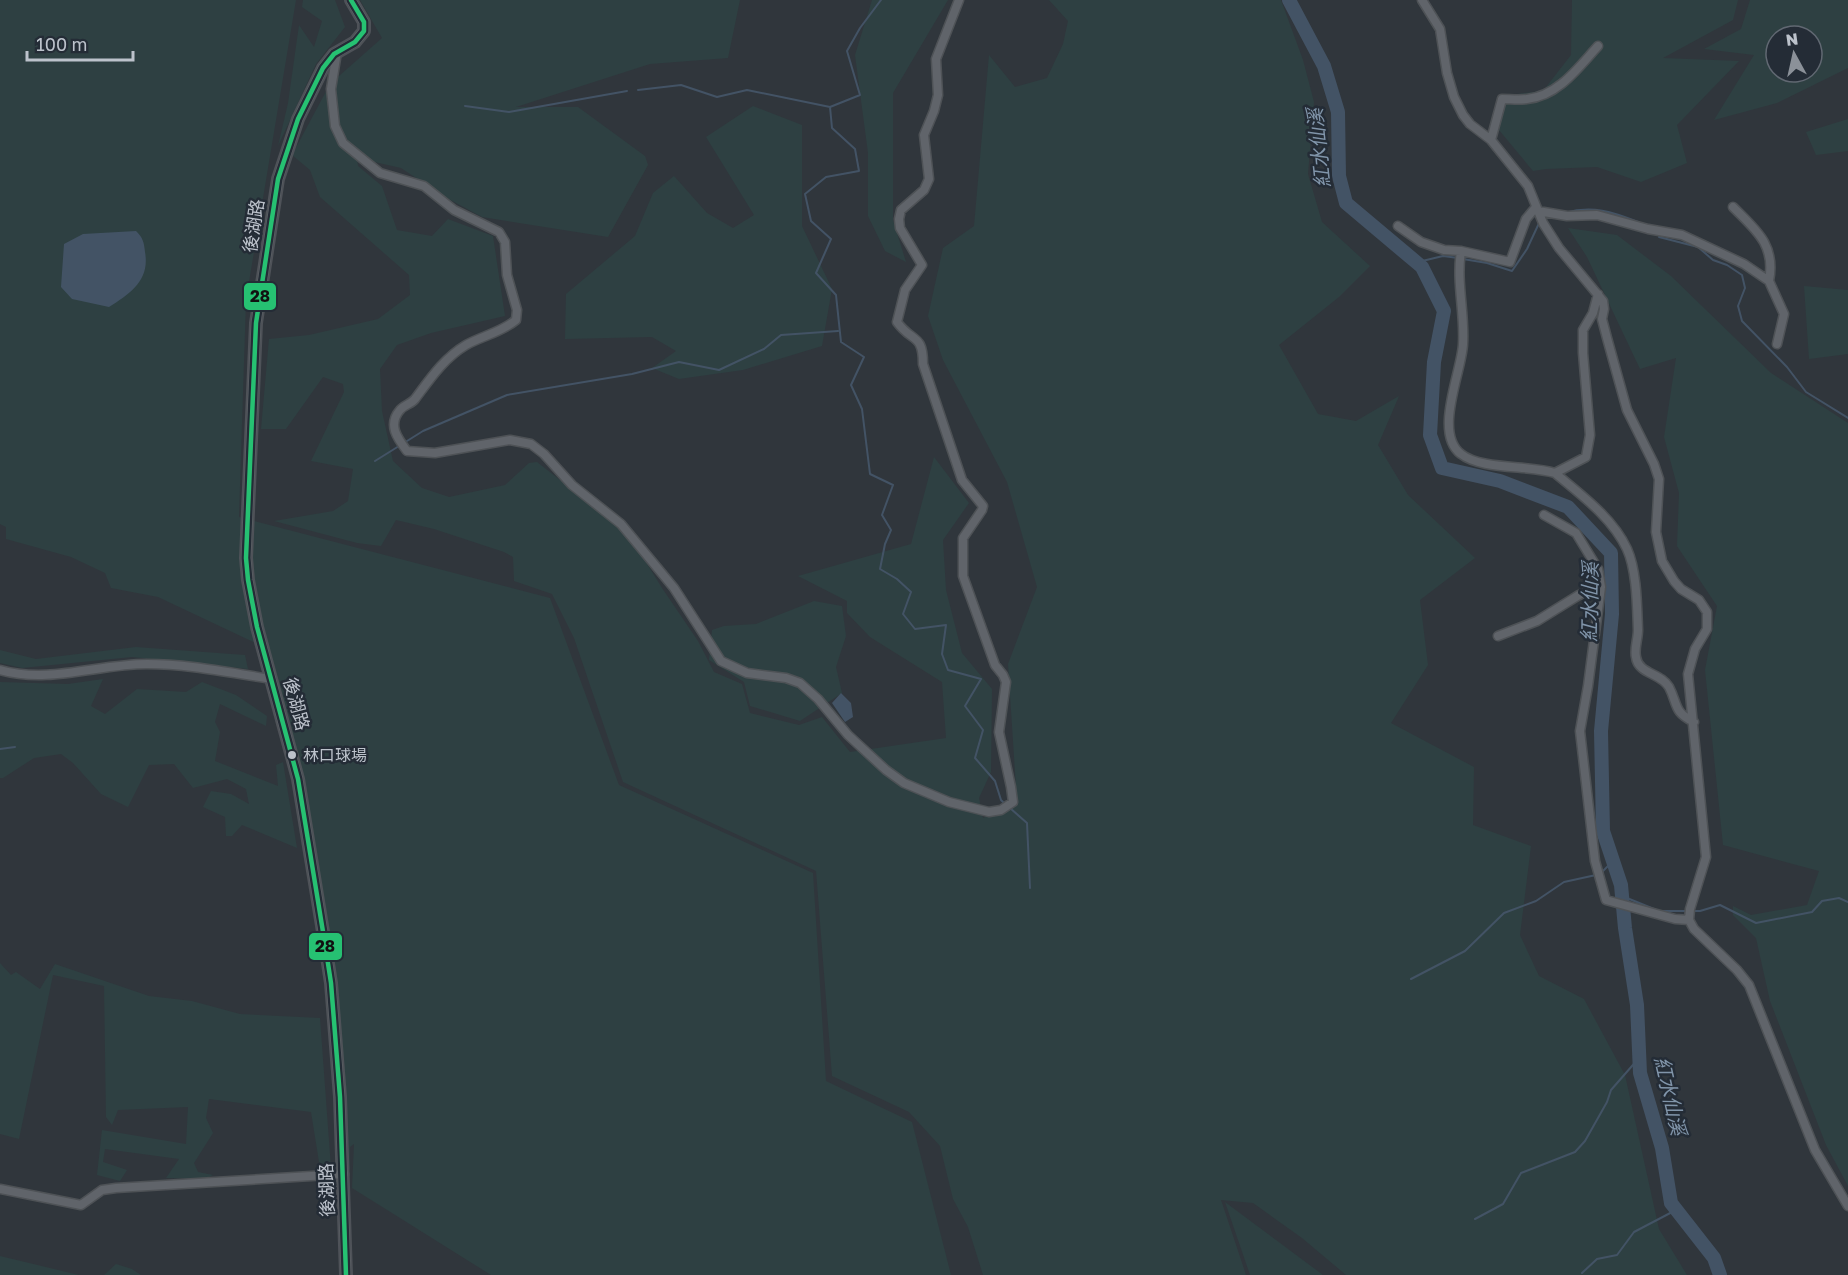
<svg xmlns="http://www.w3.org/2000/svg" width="1848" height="1275" font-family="'Golos Text','Noto Sans TC',sans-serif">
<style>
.green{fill:#2e4042;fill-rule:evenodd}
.water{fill:#435365}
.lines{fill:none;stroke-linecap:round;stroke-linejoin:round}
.stream{stroke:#435365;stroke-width:2}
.river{stroke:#435365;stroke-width:14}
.minor-casing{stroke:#4e5256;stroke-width:11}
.major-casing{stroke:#4e5258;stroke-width:14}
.minor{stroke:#60646a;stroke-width:8}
.major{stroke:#62676b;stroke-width:10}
.bus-1-casing{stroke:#242c36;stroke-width:9}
.bus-1{stroke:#26c172;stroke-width:4.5}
.bus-dot{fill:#bcc2cb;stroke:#242c36;stroke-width:2}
.labels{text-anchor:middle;stroke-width:5;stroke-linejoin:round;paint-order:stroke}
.bus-label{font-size:16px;fill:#bcc2cb;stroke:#242c36;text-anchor:start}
.street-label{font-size:18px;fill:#bcc2cb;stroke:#242c36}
.water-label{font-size:20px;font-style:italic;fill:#8195aa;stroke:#242c36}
.line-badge{stroke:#242c36;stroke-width:2}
.pale-badge-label{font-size:16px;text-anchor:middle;font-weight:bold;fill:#111}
</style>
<rect width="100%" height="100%" fill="#30363c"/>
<!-- green -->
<path class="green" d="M0,0H296L246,300L239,517L550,598L619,785L813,873L826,1081L912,1122L951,1275H491L352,1188L354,1144L350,1147V1170L346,1168L323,900L266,648L158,597L111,588L105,573L71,557L6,539V527L0,524Z
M303,0H335L345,27L316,64L278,146L288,103L299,25L314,47L322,21L302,7Z
M360,0H740L728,58L650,64L516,107H578L645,156L648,165L608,237L482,217L445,197L401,168L357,158L358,166L382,186L397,230L432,236L448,219L493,236L505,316L431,333L397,345L380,369L382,411L393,461L422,488L449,497L505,485L529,463L537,462L628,533L662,588L698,641L714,672L742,684L750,713L799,725L822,717L850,752L946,738L942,682L870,637L847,613V601L798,576L911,544L934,457L969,503L943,540L946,590L962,653L992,689L991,772L979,798L983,818L1017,803L1008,664L1037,587L1007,482L943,360L928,316L943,248L974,226L989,55L1015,87L1047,78L1063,44L1068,21L1049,0H1281L1303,60L1314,102L1308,174L1322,222L1370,266L1339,297L1279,345L1318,414L1356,421L1399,396L1378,445L1408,495L1475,558L1420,600L1428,665L1391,723L1474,767L1473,825L1531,846L1520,935L1539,976L1584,999L1625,1075L1659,1229L1687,1275H1346L1302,1238L1253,1203L1221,1200L1246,1275H983L968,1227L953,1199L940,1146L909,1112L832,1076L816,871L623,782L574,638L552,594L514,581L513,557L504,552L434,529L396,520L381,546L357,543L274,521L333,511L348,501L353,469L311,461L344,392L343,384L323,377L286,429H261L269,339L309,335L378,319L410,295L409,275L320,197L310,170L292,155L330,84L382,38Z
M872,0H948L893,93V220L906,262L885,251L868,216V153L855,55Z
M1572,0H1738L1733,20L1663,58L1739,61L1677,125L1687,163L1641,182L1597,167L1546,169L1533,171L1494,124L1498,96L1543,91L1571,55Z
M1750,0H1848V68L1777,103L1714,120L1754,55L1704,49L1741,29ZM1776,36H1812V72H1776Z
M753,106L802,125V226L832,289L822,346L743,370L679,379L652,368L676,351L652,337L565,339L566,294L635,236L653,193L674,176L707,213L733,228L754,215L706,137Z
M1848,119V151L1816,155L1806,132Z
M1568,228L1617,235L1671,276L1771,373L1848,423V1186L1826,1145L1770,1001L1756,938L1733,915V906L1751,915L1807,905L1819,871L1723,845L1705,670L1717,606L1677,546L1679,493L1664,437L1676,358L1640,369L1587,257Z
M1804,286L1848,290V354L1809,359Z
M814,601L842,606L846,636L836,667L842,693L800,721L750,706L744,682L709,660L712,630L724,626L756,624Z
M136,647L245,655L248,669L132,657L22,668L0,663V650L36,659Z
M103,679L91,706L105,714L137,689L186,692L202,682L236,695L267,716L266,726L220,704L215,722L220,732L215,761L278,786L276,765L283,762L297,848L242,825L232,836H226L225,817L203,807L211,791L231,794L249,804L246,789L227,779L193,788L174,764L149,765L128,807L101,794L73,763L61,754L34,758L3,778H0V682L68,684Z
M0,963L11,975L16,972L40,989L55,964L149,996L192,1001L240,1014L320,1018L331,1168L319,1162L311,1112L209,1099L206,1118L213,1133L194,1163L198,1172L213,1175L205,1179L166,1178L179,1159L105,1149L103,1162L127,1170L120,1181L97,1175L102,1130L186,1144L188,1107L118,1110L112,1125L106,1117L104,986L53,975L19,1139L0,1134Z
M1225,1202L1323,1275H1250Z
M0,1256L79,1275H0Z
M116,1264L132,1269L141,1275H104Z"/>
<!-- water -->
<path class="water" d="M136,231C143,238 144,242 145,252C150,280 131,293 109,307L72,299L61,287L64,244L83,234Z
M841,693L851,703L853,717L845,722L832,703Z"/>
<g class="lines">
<!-- stream -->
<path class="stream" d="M881,0L860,28L847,51L860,95L830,107L832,128L855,149L859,171L826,177L805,194L811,221L831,239L816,273L836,295L841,342L864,357L851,385L862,409L870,474L893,485L882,515L891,530L885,544L880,569L897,579L911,592L903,614L915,629L946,625L942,654L948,670L981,679L965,706L983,730L975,758L995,781L1001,800L1006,805
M638,90L681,85L717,97L747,90L830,107
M465,106L509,112L627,91
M1565,213C1592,205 1613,212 1638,222
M1659,237L1698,247L1713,260L1727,265L1742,275L1745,288L1738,306L1742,321L1787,367L1806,392L1848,418
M1463,259L1487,263L1512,271L1527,249L1540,221
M1418,262L1443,256L1458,258
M375,461L423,431L507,395L632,374L679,362L719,370L764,349L781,335L838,331
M0,749L15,747
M1010,808L1027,823L1030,888
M1601,873L1613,861
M1622,896L1659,911H1686
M1692,911H1700L1720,905L1756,923L1812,912L1822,901L1839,898L1848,902
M1411,979L1465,951L1504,913L1536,901L1564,882L1596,875
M1475,1219L1503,1204L1521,1173L1575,1152L1585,1141L1607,1102L1611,1090L1639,1058
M1582,1273L1597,1259L1617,1255L1634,1232L1676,1210"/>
<!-- river -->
<path class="river" d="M1289,0L1324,66L1338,112L1339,176L1346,203L1422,267L1444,311L1434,362L1430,435L1442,468L1500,481L1568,507L1611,553L1612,614L1601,731L1603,831L1621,885L1625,928L1637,1005L1640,1073L1662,1148L1671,1203L1714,1258L1720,1275"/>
<!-- minor casing -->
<g class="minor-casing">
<path id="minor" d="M1422,0L1440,29L1447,73L1454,97L1463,115L1470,124L1491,140L1528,186L1543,223L1559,248L1603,301L1604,309L1602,319L1607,338L1627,410L1654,464L1659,479L1656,532L1662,561L1674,581L1681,589L1699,600L1707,612V629L1695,649L1688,674L1706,857L1690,909L1689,920L1694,929L1737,970L1749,985L1815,1150L1848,1206
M337,52L331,89L335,126L343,143L380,173L424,186L454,210L499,232L505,242L507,275L517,310L516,320C502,332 482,336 466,345C444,358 430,379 415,399C411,404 404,405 400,410C387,425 398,439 407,451L435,453L510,440L531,444L544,454L572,485L621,524L674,588L721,661L747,673L786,678L800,683L818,699L848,735L886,770L904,783L949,802L989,812L1001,810L1013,802L1011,787L999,732L1006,682L1003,675L995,665L963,576V538L982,510L983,506L962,480L923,364C923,333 912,343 897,322L905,290L922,265L900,228L899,219L901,210L924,190L929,179L924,135L934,111L938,95L936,59L959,0
M1491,140L1502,99C1510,99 1519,100 1527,99C1558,96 1578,68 1598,46
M1733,207C1756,230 1776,245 1769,281
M1538,211L1567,216L1597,215L1648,229L1682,235L1744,264L1769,281L1784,314L1777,344
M1398,226L1421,242L1444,250L1461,251L1510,262L1526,219L1536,207
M1461,251C1456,282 1465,313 1463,344C1462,371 1433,433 1461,454C1481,470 1529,465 1555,473L1586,457L1590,435L1583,353V330L1593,313L1598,294
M1555,473C1581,495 1612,517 1627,549C1637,571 1637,606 1638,630C1638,639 1634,649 1636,657C1638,674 1661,673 1669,687C1678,704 1673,712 1694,722
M1544,515L1576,533L1598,569L1601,587L1588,686L1580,731L1595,861L1606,900L1675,919L1689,920
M1498,636L1537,621L1579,595L1601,587
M0,670C49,684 98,664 147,664C189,664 231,673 272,679
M0,1189L81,1205L102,1190L116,1188L344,1174"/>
</g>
<!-- major casing -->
<g class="major-casing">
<path id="major" d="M346,1275L340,1097L331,983L325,944L298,779L257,627L248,580L246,558L256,323L278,179L298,119L323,68L334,54L355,42L364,31V22L351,0"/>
</g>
<!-- minor -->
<use href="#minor" class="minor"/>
<!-- major -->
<use href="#major" class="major"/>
<!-- bus-1 casing -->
<g class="bus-1-casing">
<path id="bus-1" d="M346,1275L340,1097L331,983L325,944L298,779L257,627L248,580L246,558L256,323L278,179L298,119L323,68L334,54L355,42L364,31V22L351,0"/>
</g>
<!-- bus-1 -->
<use href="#bus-1" class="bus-1"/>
</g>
<!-- markers -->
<circle class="bus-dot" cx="292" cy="755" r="5"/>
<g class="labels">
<!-- bus labels -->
<g class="bus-label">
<text x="303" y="761">林口球場</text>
</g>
<!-- street labels -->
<g class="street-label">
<text transform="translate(254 226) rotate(-81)" y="6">後湖路</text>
<text transform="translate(296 704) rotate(75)" y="6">後湖路</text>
<text transform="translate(327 1190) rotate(-92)" y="6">後湖路</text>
</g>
<!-- water labels -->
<g class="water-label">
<text transform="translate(1319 148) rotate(-96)" y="7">紅水仙溪</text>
<text transform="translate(1590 602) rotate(-89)" y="7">紅水仙溪</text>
<text transform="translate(1670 1096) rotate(77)" y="7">紅水仙溪</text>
</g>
</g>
<g class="line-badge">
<rect x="243" y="282" width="34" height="29" rx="6" fill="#26c172"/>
<rect x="308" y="932" width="35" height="29" rx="6" fill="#26c172"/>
</g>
<g class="pale-badge-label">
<text x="260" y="302">28</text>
<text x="325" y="952">28</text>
</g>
<!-- north arrow -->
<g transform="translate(1794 54) rotate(352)"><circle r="28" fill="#242c36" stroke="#616872" stroke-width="1.5"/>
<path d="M0-4.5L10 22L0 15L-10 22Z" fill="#8b9199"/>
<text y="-9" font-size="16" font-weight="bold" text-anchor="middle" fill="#bcc2cb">N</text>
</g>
<!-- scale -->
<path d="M27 51v9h106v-9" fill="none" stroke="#bcc2cb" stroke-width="3"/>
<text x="36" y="51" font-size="18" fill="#bcc2cb" stroke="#242c36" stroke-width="4.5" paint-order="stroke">100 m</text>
</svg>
